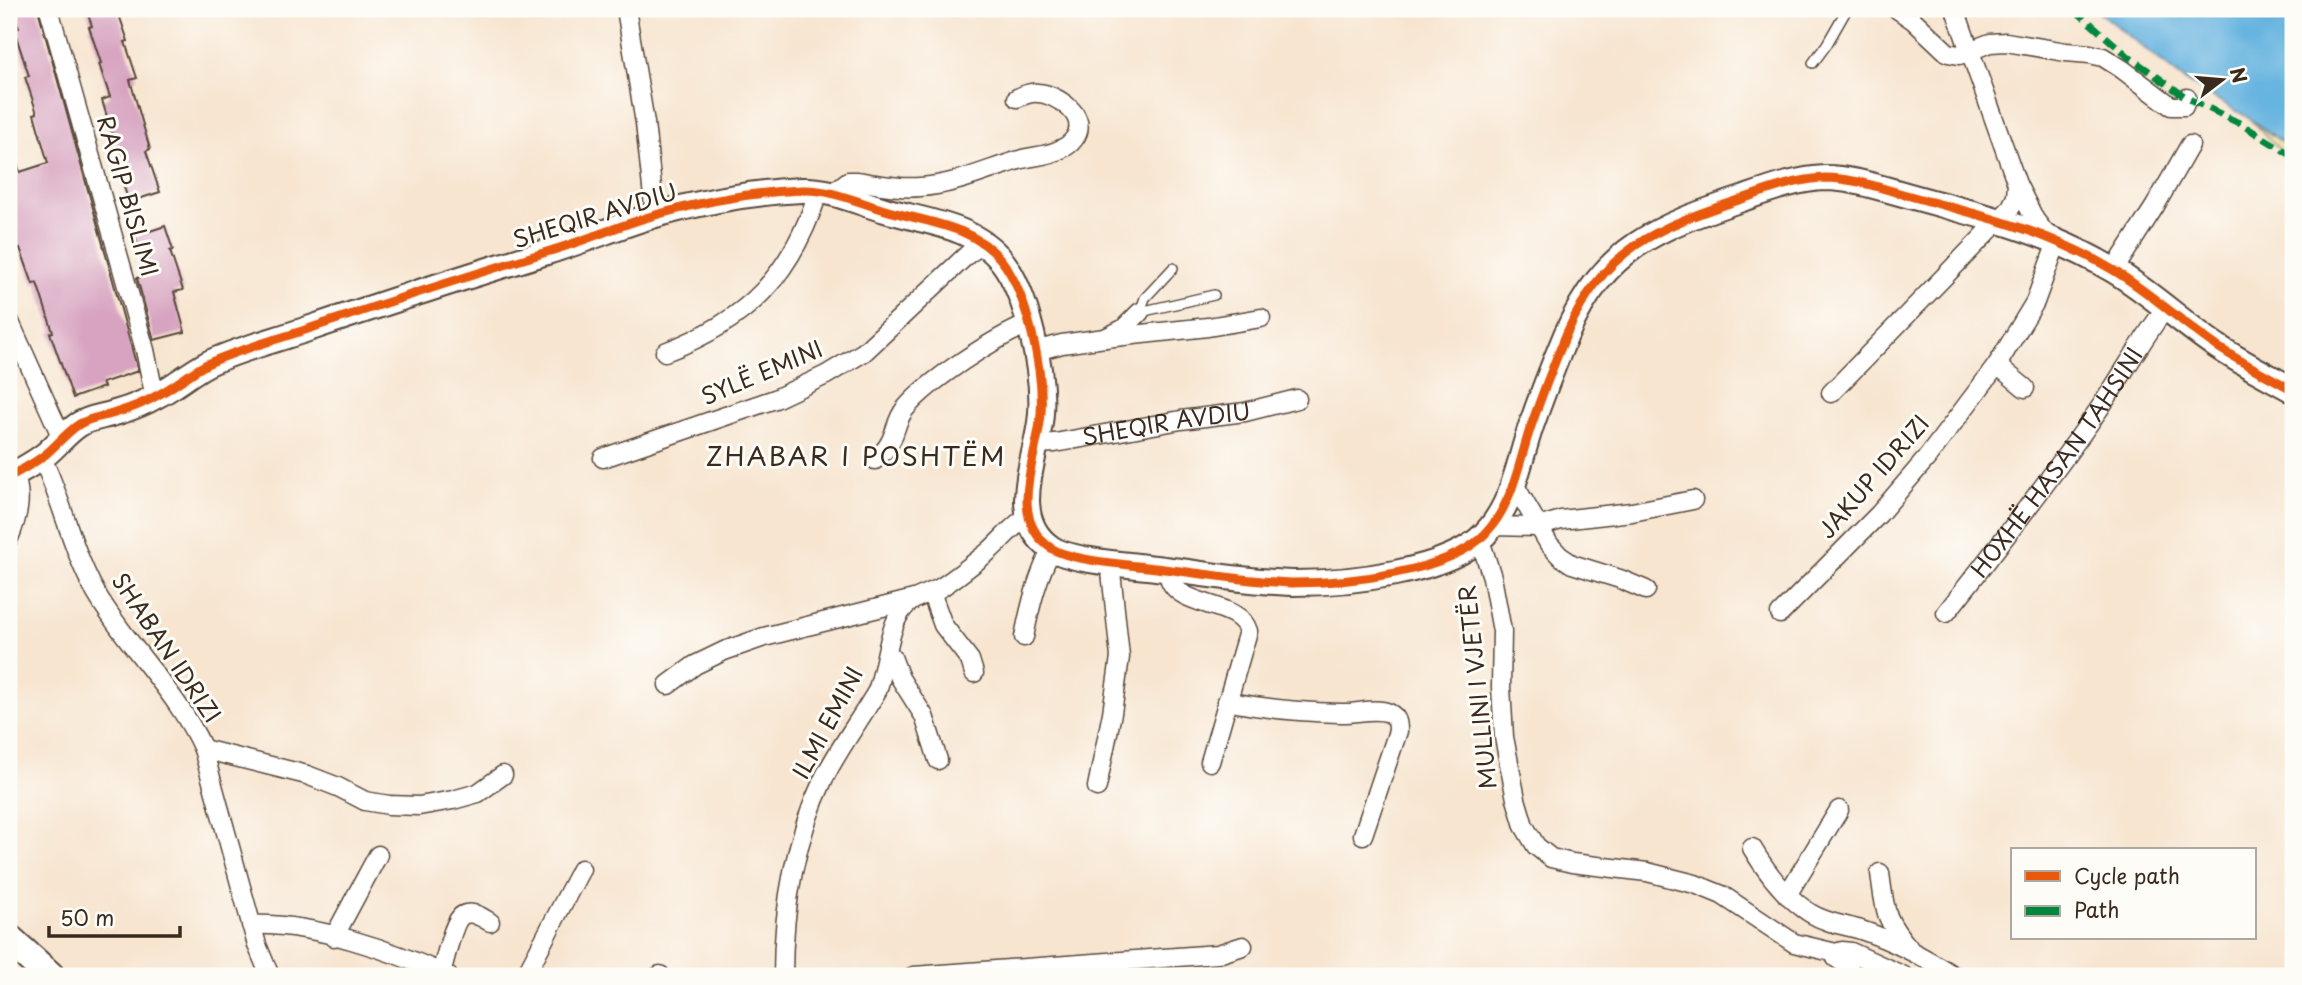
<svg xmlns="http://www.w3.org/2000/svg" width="2302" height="985" font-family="'Playpen Sans',sans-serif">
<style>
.sand{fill:#eeda9e;stroke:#94825e;stroke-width:2}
.water{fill:#66b4e0;stroke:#506f7f;stroke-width:2}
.building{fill:#d7a3c0}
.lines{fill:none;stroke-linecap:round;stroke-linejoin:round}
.lane-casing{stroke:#574639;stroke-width:12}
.street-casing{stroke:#574639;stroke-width:21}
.secondary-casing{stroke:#574639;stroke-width:28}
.primary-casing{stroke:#574639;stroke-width:32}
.lane{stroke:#fff;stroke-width:9}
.street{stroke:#fff;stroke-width:18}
.secondary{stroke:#fff;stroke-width:24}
.primary{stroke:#fff;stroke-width:28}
.quiet{stroke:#00873e;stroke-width:7;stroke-dasharray:14 7;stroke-linecap:butt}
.cycleway-casing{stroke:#fdfcf7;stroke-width:13}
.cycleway{stroke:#e8590c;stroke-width:9}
.labels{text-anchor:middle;stroke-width:6;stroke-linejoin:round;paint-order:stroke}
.street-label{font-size:23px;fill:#3b2a1e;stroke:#fdfcf7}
.quarter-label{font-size:26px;letter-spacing:2px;fill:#3b2a1e;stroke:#fdfcf7}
</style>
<rect width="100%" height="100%" fill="#fdfcf7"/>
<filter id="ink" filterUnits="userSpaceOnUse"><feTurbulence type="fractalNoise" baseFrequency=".0143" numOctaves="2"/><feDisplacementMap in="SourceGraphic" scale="14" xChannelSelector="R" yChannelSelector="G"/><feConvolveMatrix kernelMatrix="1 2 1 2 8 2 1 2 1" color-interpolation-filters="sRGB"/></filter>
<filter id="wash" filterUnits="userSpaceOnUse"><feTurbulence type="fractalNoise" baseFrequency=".00686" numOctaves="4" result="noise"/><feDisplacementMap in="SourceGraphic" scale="28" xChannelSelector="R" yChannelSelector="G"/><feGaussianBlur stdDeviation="1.57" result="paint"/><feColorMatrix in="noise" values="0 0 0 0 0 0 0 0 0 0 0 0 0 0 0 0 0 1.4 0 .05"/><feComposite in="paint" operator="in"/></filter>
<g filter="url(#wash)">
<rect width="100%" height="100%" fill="#f7e5d0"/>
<!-- sand -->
<path class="sand" d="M2248,117L2293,150V164Z"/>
<!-- water -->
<path class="water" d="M2095,9H2293V150L2247,117L2187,82Z"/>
<g id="blocks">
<!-- building -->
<path class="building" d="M12,9H38L138,371L102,383L104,387L73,398L50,333L53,332L37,283L33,284L20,248L15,249L9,229V148L11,147L20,172L48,163L34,114L37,113L25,77L29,76L14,30L19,28Z
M86,9H117L128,41L125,42L137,78L130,80L150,149L146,151L160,192L129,202L121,178L125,177L102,100L110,97L99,64L101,63L89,27L92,26Z
M165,226L173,250L170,251L183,290L174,292L185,332L154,340L137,278L148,275L135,236Z"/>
</g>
</g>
<g filter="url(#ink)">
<use href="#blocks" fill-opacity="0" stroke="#574639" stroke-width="2"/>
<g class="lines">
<!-- lane casing -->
<g class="lane-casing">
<path id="lane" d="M1813,63L1827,44L1847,9
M1140,312L1214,295
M1140,312L1145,298L1173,268"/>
</g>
<!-- street casing -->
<g class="street-casing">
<g id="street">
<path d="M49,9L145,350L155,398"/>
<path d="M626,9L645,123L655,215"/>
<path d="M1897,9L1913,20L1948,53L1959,55L1990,43L2006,42L2066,52L2090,54L2103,57L2122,69L2171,106H2184L2187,98"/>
<path d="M1955,9L2017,184L2035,220L2049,238"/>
<path d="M834,192L848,181H856C877,184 899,189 920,187C955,185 986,170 1019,160C1033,156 1049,156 1061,149C1066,147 1071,143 1074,139C1091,117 1057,94 1038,93C1030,92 1024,95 1017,98"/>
<path d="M2114,270L2155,206L2190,145"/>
<path d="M9,320L62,438"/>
<path d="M1105,338L1208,327L1261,318"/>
<path d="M1036,351L1062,344L1105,338L1123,329L1140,312"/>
<path d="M665,352C748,321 792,275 819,190"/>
<path d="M1997,365L2025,388"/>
<path d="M1831,393L2010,209L2016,197L2017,184"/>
<path id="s1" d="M1037,444L1055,443L1181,420L1245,412L1297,399"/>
<path d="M42,458C63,502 72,551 96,593C128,648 177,691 203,749L257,945L270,976"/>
<path d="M603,458L775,399L826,375L864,352L968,254L985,243"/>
<path d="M875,460C880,455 886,450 889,444C896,433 896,420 905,409C929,380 993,339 1028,324"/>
<path d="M1514,484L1549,544L1560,556L1572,564L1620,579L1646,590"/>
<path d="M1492,526L1538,527L1561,520L1632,512L1693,500"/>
<path d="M9,538C18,517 23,496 14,474"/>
<path d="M1480,540L1492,577L1502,631L1501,687L1504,737L1516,799L1524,826L1536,846L1551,858L1572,863L1647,872L1695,884L1722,895L1794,943L1836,953L1842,951L1851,952L1904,976"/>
<path d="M1168,569C1168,611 1238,597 1248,631L1210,762"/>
<path d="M931,592L943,625L970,660L974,673"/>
<path id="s2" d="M1946,613C1998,547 2049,481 2097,412C2121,378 2140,342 2165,309"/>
<path d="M1780,614L1879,514L1926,459L1997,365L2035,302L2057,242"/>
<path d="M1024,637C1030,607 1037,577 1052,549"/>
<path d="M888,653L892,657L900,678L924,716L938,760"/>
<path d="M668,685L695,665L724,651L764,637L914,599"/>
<path d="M1227,701C1264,709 1303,712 1340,713C1356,714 1375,707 1389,713C1397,717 1398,722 1398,731L1363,835"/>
<path d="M203,749L307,775L338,787L365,801L389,805L419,806L453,800L478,793L503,775"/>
<path d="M1097,787L1112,713L1120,657L1110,562"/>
<path d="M1752,848C1767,873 1785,897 1810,913C1826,923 1844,925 1861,930C1894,941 1926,958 1954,976"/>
<path d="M1880,873C1885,910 1884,919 1909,948"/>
<path d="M1787,895L1839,810"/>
<path d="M251,925C311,922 394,951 448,976"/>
<path d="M334,937L378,855"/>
<path d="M1836,953V958L1848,966L1853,976"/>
<path d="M441,973C445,961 453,920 463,915C472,910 483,918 490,922"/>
<path d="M525,976L581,869"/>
<path d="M659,976L660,975"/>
<path d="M783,976C783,908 794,841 824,778C839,748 860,720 877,691C886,667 888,627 903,609C912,597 927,595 940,588C956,578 973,564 988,552C1002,540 1012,526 1028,516"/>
<path d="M914,976L1218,954L1243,946"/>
</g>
</g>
<!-- secondary casing -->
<g class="secondary-casing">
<path id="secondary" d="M9,477C21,470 35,463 46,454C57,445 66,433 78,425C90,417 104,417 118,412C132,408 146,402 158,395C175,386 190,373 207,364C236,350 272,341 302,331C385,303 467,276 550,251C587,240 622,224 659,214C705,201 755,192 802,190C832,189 856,202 885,210C926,222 973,225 1002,261C1027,293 1044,372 1041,413C1039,455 1005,517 1051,548C1072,562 1136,565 1164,569C1207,574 1250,582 1293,583C1345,583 1448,573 1485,534C1512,506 1518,466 1530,429C1541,397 1553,366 1566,335C1604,248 1657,227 1742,199C1768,190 1797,179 1825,178C1854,178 1883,189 1910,196C1956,209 2004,220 2048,238C2070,247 2093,258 2113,270C2150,292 2182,323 2218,347C2242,363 2268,376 2293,390"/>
</g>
<!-- primary casing -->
<g class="primary-casing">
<path id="primary" d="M9,939L50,976"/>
</g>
<!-- lane -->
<use href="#lane" class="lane"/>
<!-- street -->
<use href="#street" class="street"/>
<!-- secondary -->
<use href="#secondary" class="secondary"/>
<!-- primary -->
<use href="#primary" class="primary"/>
<!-- quiet -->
<path class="quiet" d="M2074,9L2129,57L2187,98L2239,123L2293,156"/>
<!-- cycleway casing -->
<g class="cycleway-casing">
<path id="cycleway" d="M9,477C21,470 35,463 46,454C57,445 66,433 78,425C90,417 104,417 118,412C132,408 146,402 158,395C175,386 190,373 207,364C236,350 272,341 302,331C385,303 467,276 550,251C587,240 622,224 659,214C705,201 755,192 802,190C832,189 856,202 885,210C926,222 973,225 1002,261C1027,293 1044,372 1041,413C1039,455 1005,517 1051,548C1072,562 1136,565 1164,569C1207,574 1250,582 1293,583C1345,583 1448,573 1485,534C1512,506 1518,466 1530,429C1541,397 1553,366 1566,335C1604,248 1657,227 1742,199C1768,190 1797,179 1825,178C1854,178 1883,189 1910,196C1956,209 2004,220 2048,238C2070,247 2093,258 2113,270C2150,292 2182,323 2218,347C2242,363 2268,376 2293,390"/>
</g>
<!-- cycleway -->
<use href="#cycleway" class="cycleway"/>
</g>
</g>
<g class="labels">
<!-- street labels -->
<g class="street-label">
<text transform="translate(127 196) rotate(74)" y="8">RAGIP BISLIMI</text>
<text transform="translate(595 216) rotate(-17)" y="8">SHEQIR AVDIU</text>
<text transform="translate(762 373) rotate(-23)" y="8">SYLË EMINI</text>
<text dy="8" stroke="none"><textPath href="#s1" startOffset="131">SHEQIR AVDIU</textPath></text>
<text dy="8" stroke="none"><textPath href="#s2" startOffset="187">HOXHË HASAN TAHSINI</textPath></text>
<text transform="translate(1874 477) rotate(-49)" y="8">JAKUP IDRIZI</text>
<text transform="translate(166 648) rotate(56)" y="8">SHABAN IDRIZI</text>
<text transform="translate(1478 687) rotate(-96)" y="8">MULLINI I VJETËR</text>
<text transform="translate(828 723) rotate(-62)" y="8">ILMI EMINI</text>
</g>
<!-- quarter labels -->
<g class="quarter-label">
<text x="856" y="466">ZHABAR I POSHTËM</text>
</g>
</g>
<!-- margin -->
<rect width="2302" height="985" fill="none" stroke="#fdfcf7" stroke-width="35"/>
<!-- legend -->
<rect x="2011" y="848" width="245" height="91" fill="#fdfcf7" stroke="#afa8a0" stroke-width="2"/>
<rect x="2025" y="871" width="35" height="10" fill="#e8590c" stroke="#afa8a0" stroke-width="2"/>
<text x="2074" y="884" font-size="21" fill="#3b2a1e">Cycle path</text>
<rect x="2025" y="906" width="35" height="10" fill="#00873e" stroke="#afa8a0" stroke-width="2"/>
<text x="2074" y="918" font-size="21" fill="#3b2a1e">Path</text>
<!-- north arrow -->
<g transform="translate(2222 80) rotate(74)" stroke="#fdfcf7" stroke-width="5" paint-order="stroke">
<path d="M0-5L12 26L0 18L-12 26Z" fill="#3b2a1e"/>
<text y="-10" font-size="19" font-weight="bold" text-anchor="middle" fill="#3b2a1e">N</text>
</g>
<!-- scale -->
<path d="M49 926v10h131v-10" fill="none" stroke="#3b2a1e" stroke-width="3.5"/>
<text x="60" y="926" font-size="21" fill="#3b2a1e" stroke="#fdfcf7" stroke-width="5" paint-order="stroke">50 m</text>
</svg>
